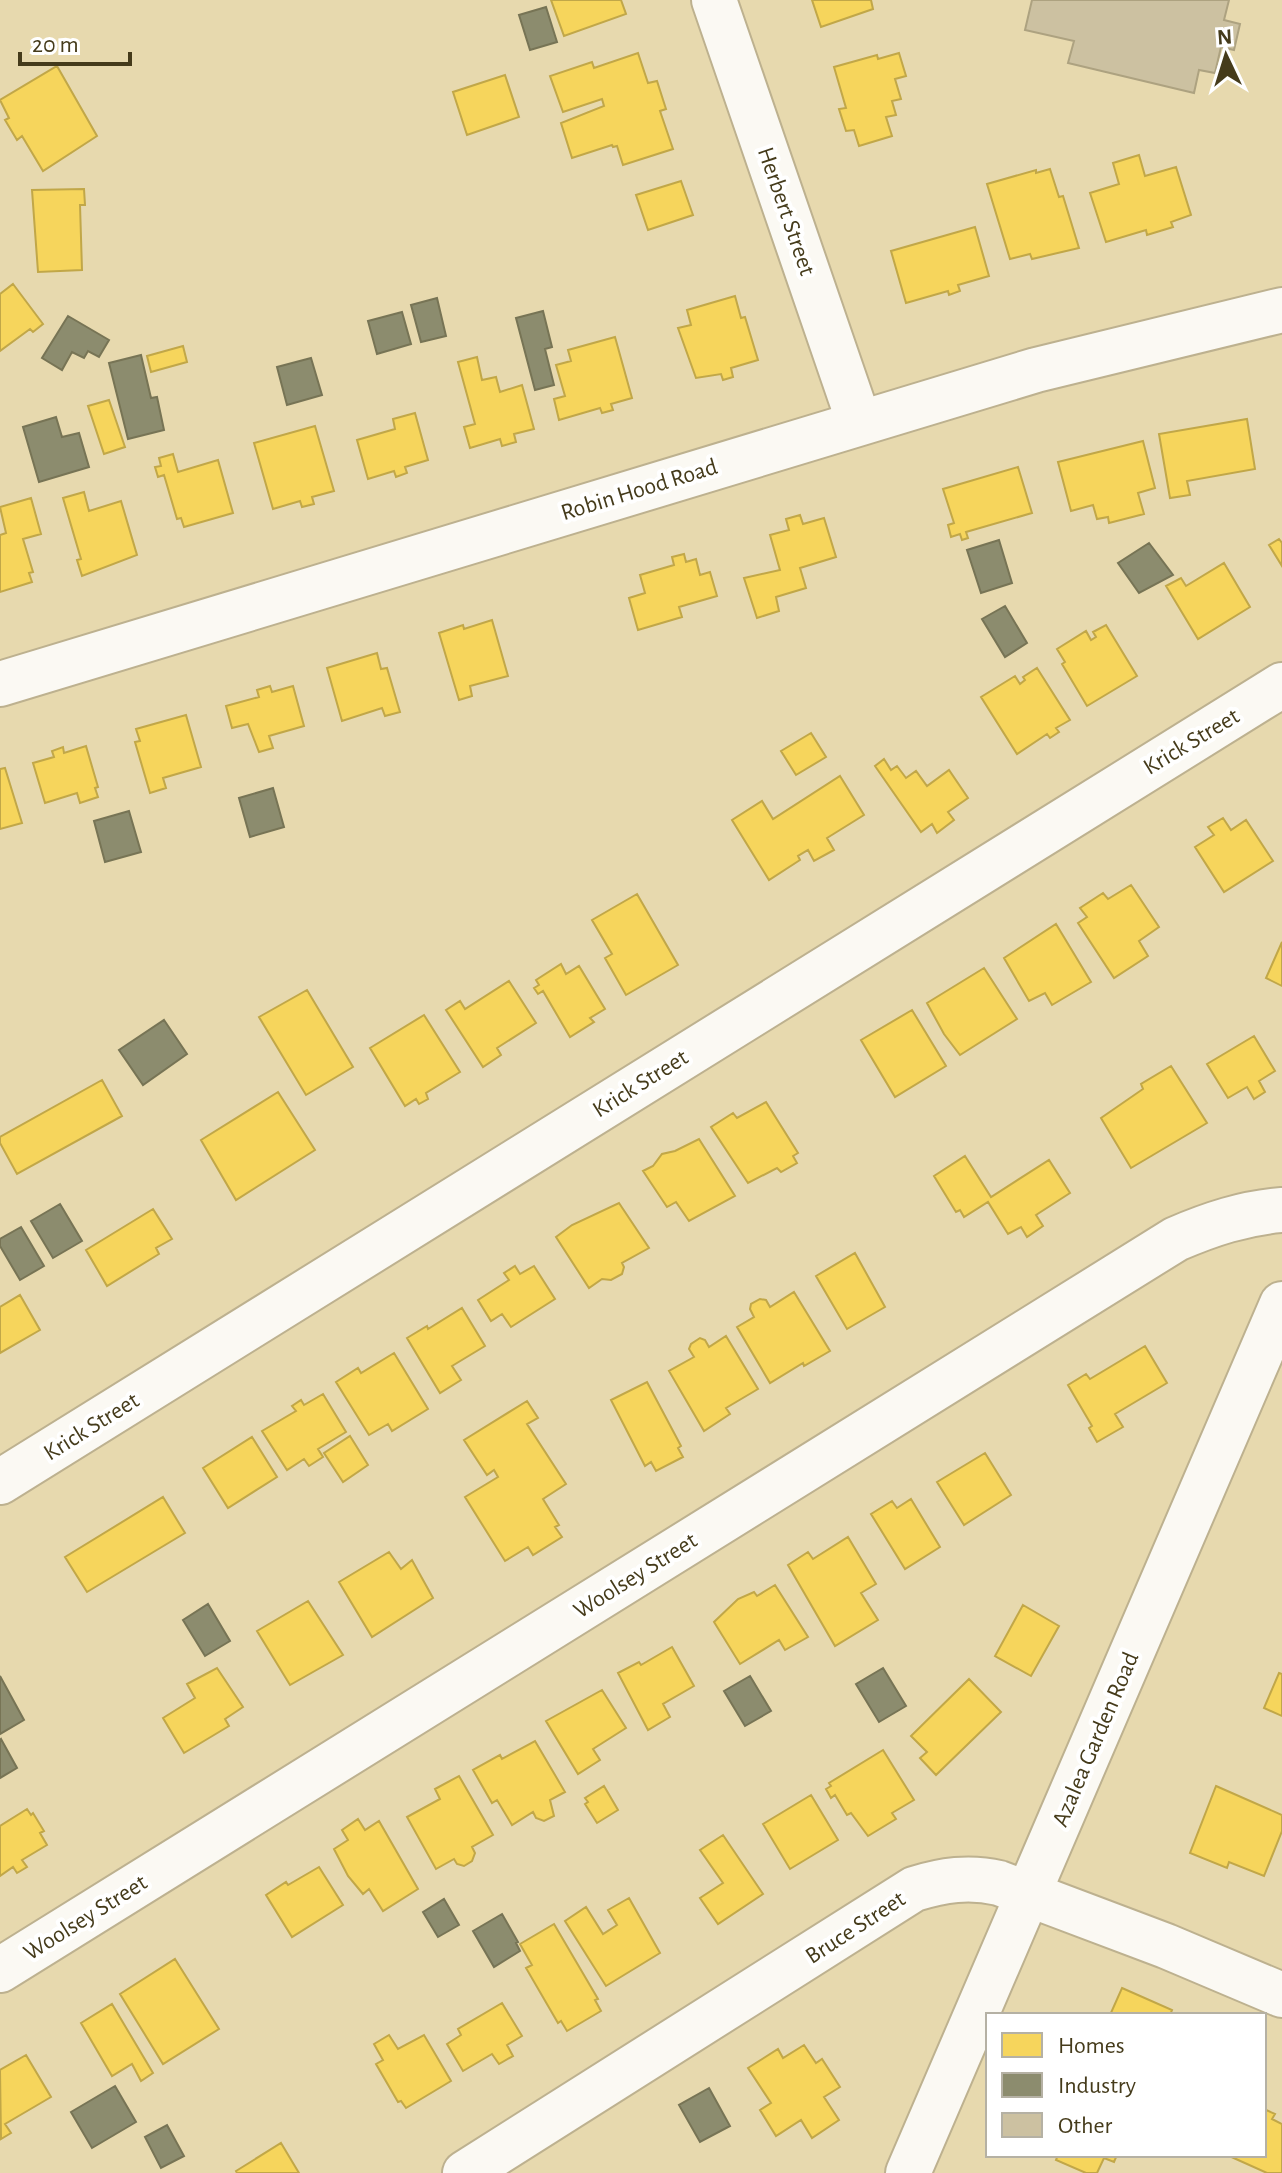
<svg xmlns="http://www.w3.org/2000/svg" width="1282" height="2173" font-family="'Alegreya Sans',sans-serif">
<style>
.homes{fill:#f6d55c;stroke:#c1a748;stroke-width:2}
.industry{fill:#8c8c6e;stroke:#777455;stroke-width:2}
.building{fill:#ccc1a1;stroke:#ada280;stroke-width:2}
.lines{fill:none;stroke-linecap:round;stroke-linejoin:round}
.street-casing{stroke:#bdb18f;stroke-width:48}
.secondary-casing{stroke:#bdb18f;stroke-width:48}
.street{stroke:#fbf9f3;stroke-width:44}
.secondary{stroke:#fbf9f3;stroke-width:44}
.labels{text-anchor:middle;stroke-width:8;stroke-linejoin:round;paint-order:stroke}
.street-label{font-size:24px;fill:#453b1b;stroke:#fff}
</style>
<rect width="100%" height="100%" fill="#e7d9ae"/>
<!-- homes -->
<path class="homes" d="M551,0H621L626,14L564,36Z
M812,0H871L873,9L821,27Z
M638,53L648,83L657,81L666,109L660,111L673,149L623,165L617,146L613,147L612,145L572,158L561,123L604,106L602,99L563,112L550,76L592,62L594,68Z
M899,53L906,76L895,79L901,99L892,101L896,115L886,117L892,136L859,146L854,130L846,131L839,109L846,108L834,67L877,55L878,59Z
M57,66L97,136L43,171L22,136L17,140L5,120L9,118L0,100Z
M505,75L519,117L467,135L453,92Z
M1139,155L1145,176L1176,167L1191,215L1171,222L1173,227L1147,235L1146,230L1106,242L1090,193L1119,184L1113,163Z
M1050,169L1059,197L1063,196L1079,248L1032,259L1030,254L1010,259L987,184L1036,170V173Z
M681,181L693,215L648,230L636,195Z
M84,189L85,205H80L82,270L38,272L32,190Z
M975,227L989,276L958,285L960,291L949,295L948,291L906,303L891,251Z
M13,284L43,324L33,332L30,329L0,351V294Z
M735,296L741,318L745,317L758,360L731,368L733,377L723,380L721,374L696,378L678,328L691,325L687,310Z
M615,337L632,398L611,404L613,410L602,413L600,408L559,420L554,399L565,396L556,365L571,361L568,350Z
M183,346L187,362L151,372L147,356Z
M477,357L482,380L496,377L500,392L522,385L534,429L514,434L516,442L502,446L500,439L470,448L464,427L475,424L458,362Z
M109,400L125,447L104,454L88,406Z
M415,413L428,460L405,467L407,473L396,477L394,471L368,479L357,440L395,429L393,419Z
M1247,419L1255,469L1187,481L1190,495L1170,498L1159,434Z
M315,426L334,491L312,497L314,504L302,507L300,501L273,509L254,443Z
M1143,441L1155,488L1138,493L1144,514L1109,523L1108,517L1097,519L1093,505L1071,511L1058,462Z
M173,454L178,472L218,460L233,513L184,527L181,518L177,519L164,475L158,477L155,467L161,466L159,458Z
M1018,467L1032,513L966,532L968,538L962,540L960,534L951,537L948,525L954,523L943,489Z
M84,492L89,511L121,501L137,555L82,576L77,560L81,559L63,498Z
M31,498L41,534L23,539L33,572L29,573L32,582L0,592V535L6,533L0,507Z
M800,515L803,524L824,518L836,557L800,568L806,588L776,597L779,611L757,618L744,578L780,570L770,535L789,530L786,519Z
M1279,539L1282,543V566L1269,545Z
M684,554L686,562L696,559L700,575L710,572L717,596L679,607L682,617L638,630L629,598L645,593L640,575L674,565L672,557Z
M1224,563L1250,607L1198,639L1166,586L1181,578L1186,586Z
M492,620L508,676L470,686L472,696L459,700L439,633L463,625L464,629Z
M1106,625L1137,676L1087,706L1062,664L1065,662L1057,649L1086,631L1091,640L1096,637L1093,632Z
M377,653L381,669L387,668L400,712L385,716L382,708L342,721L327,668Z
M1037,668L1070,720L1056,728L1059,732L1050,738L1047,734L1017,754L981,697L1015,676L1020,684L1025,680L1023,677Z
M270,686L272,692L293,686L304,726L269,736L273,748L259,752L248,724L232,728L226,706L259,697L257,690Z
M186,715L201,767L163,778L166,788L150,793L135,742L140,741L136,729Z
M811,733L826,757L796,775L781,751Z
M86,746L98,787L95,788L98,797L80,803L77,793L45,803L33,763L54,757L52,751L63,747L64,753Z
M884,759L891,770L897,766L906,778L916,771L927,786L949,770L968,798L948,812L954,820L937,833L932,824L921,832L875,766Z
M5,768L22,823L0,829V769Z
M840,776L864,815L827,838L834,850L814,861L808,850L798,856L800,860L769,880L732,820L762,801L773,819Z
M1223,818L1231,830L1246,820L1273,861L1224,892L1195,847L1214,835L1208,827Z
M1131,885L1159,927L1139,941L1148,956L1114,978L1078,923L1087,917L1080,908L1103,893L1108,899Z
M637,894L678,965L626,995L605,958L612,954L592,920Z
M1056,924L1091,982L1052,1005L1045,993L1029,1001L1004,958Z
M1282,942V986L1266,978Z
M561,964L566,974L579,966L605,1009L590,1018L594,1022L570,1037L543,991L538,994L534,988L539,985L536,980Z
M984,968L1017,1019L960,1055L944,1034L927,1003Z
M509,981L536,1023L497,1048L501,1055L483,1067L446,1010L460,1001L465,1009Z
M307,990L353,1067L306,1095L259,1017Z
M912,1010L946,1066L895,1097L861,1040Z
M424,1015L460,1072L426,1093L428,1099L419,1104L416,1099L405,1106L370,1048Z
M1254,1036L1275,1071L1259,1081L1265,1092L1254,1099L1247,1087L1228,1098L1207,1064Z
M1171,1066L1207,1123L1131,1168L1101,1118L1143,1089L1141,1084Z
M102,1080L122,1116L17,1174L0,1143V1137Z
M278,1092L315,1150L236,1200L201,1140Z
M766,1102L798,1153L793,1156L797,1163L781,1172L777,1168L748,1183L711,1127L733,1113L737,1118Z
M699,1139L735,1196L689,1221L676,1202L667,1207L643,1171L653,1166L662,1154L675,1151Z
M965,1156L991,1197L1049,1160L1070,1193L1036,1215L1043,1226L1027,1237L1021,1227L1008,1234L988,1202L964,1217L960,1210L956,1212L934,1176Z
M619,1203L649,1248L622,1263L624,1267L622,1274L611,1280L602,1279L589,1288L556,1237L572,1225Z
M153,1209L172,1239L156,1248L159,1254L107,1286L86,1250Z
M855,1253L885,1307L847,1329L816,1276Z
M515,1266L520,1274L534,1266L555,1299L511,1327L502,1314L491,1321L478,1300L509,1280L504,1273Z
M794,1292L830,1351L804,1366L803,1363L770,1383L737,1327L754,1317L750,1309L751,1304L760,1299L766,1300L770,1307Z
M20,1295L40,1330L0,1353V1307Z
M462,1308L485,1346L452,1366L461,1380L440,1393L407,1338L427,1326L428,1329Z
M726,1336L758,1389L726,1408L730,1414L704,1431L669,1371L694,1357L689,1349L691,1344L700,1338L705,1340L709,1347Z
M1145,1346L1167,1383L1115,1414L1123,1427L1097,1442L1089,1428L1092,1426L1068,1385L1086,1374L1090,1379Z
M394,1353L428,1409L392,1431L388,1424L369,1435L336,1382L358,1368L361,1373Z
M647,1382L681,1446L678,1448L683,1457L656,1471L651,1462L645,1466L611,1400Z
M323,1394L346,1432L318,1449L323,1457L309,1466L304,1459L287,1470L262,1431L296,1411L292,1406L301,1400L304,1405Z
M527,1401L538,1418L527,1424L566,1484L543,1499L559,1525L555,1527L562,1537L533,1555L528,1547L505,1561L465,1497L498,1477L494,1470L487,1475L464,1440Z
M350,1436L368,1465L343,1482L324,1453Z
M252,1437L277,1477L228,1508L203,1468Z
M985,1453L1011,1495L964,1525L937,1482Z
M163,1497L185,1533L87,1592L65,1557Z
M911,1499L940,1547L905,1569L871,1514L892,1501L897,1508Z
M848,1537L876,1584L861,1593L878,1620L835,1646L788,1565L808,1552L813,1559Z
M389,1552L401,1569L412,1560L433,1598L372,1637L339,1582Z
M775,1585L808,1637L785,1650L779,1640L740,1664L714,1622L738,1599L754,1592L757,1596Z
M308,1601L343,1655L290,1685L257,1631Z
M1023,1605L1059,1626L1031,1676L995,1656Z
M672,1647L694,1686L663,1704L670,1717L648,1730L618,1673L639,1662L641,1665Z
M217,1668L243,1707L225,1719L229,1726L184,1753L163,1718L195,1698L187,1684Z
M1279,1673L1282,1674V1716L1264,1708Z
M969,1679L1001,1712L936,1775L920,1758L927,1752L911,1736Z
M602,1690L626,1728L593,1749L600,1760L578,1774L546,1721Z
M535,1741L565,1792L550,1800L554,1816L544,1821L536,1818L533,1812L512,1825L497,1800L492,1803L473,1770L500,1755L502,1759Z
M883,1750L914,1800L892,1813L896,1819L868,1836L851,1813L847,1815L835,1795L831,1798L826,1789L831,1786L829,1783Z
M459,1776L493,1835L472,1847L475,1853L472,1861L464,1866L457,1864L454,1859L436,1869L407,1817L440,1799L435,1789Z
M604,1786L618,1810L597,1823L585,1804L588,1802L585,1798Z
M1216,1786L1282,1815V1831L1264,1876L1229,1862L1227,1868L1190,1853Z
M811,1795L838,1840L790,1869L763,1824Z
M27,1809L31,1815L33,1813L44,1831L40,1833L47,1845L22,1860L27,1867L17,1873L13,1867L0,1876V1826Z
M358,1819L365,1830L379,1821L418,1889L383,1911L369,1889L363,1894L348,1876L334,1849L348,1840L342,1830Z
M723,1835L763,1894L718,1924L700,1898L723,1883L700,1850Z
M319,1867L343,1905L292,1937L266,1895L286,1882L288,1885Z
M629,1898L660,1953L606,1986L565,1921L586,1907L603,1934L617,1925L608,1910Z
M554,1924L598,1999L595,2000L601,2011L567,2031L561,2021L558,2023L526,1968L532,1965L520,1944Z
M175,1959L219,2029L163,2064L120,1994Z
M1122,1988L1172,2010L1170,2015H1110Z
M502,2003L522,2036L507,2045L513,2056L499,2064L492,2054L463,2071L447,2044L461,2035L458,2029Z
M112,2004L153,2073L141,2081L132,2064L112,2076L81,2023Z
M389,2035L398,2049L424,2035L451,2081L406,2108L401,2101L398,2102L376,2064L383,2060L374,2044Z
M804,2045L816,2063L822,2059L840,2087L824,2097L839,2120L812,2138L801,2120L776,2136L760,2110L771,2103L748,2068L778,2049L783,2058Z
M26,2055L51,2097L5,2124L11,2133L1,2139L0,2070Z
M1264,2109L1275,2114L1272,2119L1282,2124V2173H1267L1227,2155H1264Z
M281,2143L299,2173H237L236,2171Z
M1058,2155H1117L1114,2162L1104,2158L1097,2173H1086L1056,2160Z"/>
<!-- industry -->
<path class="industry" d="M546,7L557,42L530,50L519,15Z
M437,298L446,336L421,342L411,305Z
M543,311L552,347L545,349L554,385L535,390L516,318Z
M402,312L411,344L377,354L368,321Z
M68,316L109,340L99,357L88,351L84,358L72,352L62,370L42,358Z
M141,355L151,398L157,397L164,430L128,439L109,363Z
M311,358L322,395L287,405L277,367Z
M56,417L62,437L79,433L89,467L39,482L23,427Z
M999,540L1012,583L981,593L967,550Z
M1149,543L1173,575L1139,593L1118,563Z
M1005,606L1027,643L1005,657L982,619Z
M273,788L284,827L250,837L239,798Z
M129,811L141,852L105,862L94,821Z
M164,1020L187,1054L143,1085L119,1050Z
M60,1204L82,1241L53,1258L31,1221Z
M21,1227L44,1266L20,1280L0,1246V1239Z
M208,1604L230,1641L205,1656L183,1620Z
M883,1668L906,1706L879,1722L856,1684Z
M0,1676L24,1720L0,1734Z
M750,1676L771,1711L745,1726L724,1691Z
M1,1739L17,1768L0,1778V1740Z
M444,1899L459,1925L438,1937L423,1912Z
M502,1914L518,1942L516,1943L520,1951L494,1967L473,1931Z
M115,2086L136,2122L92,2148L71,2112Z
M709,2088L730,2126L700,2142L679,2105Z
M167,2125L184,2156L161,2168L145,2137Z"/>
<!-- building -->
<path class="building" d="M1032,0H1229L1224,20L1240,24L1234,50L1221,47L1215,73L1199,70L1194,93L1068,63L1074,41L1025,30Z"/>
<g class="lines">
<!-- street casing -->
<g class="street-casing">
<path id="street" d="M714,0L859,422
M0,1482L1282,685
M0,1970L1176,1239C1211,1224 1244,1213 1282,1210
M465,2173L914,1889C943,1880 969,1876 999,1883L1166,1946L1282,1995"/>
</g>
<!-- secondary casing -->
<g class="secondary-casing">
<path id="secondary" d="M0,684L1036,370L1282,310
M908,2173L1282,1304"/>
</g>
<!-- street -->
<use href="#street" class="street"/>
<!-- secondary -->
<use href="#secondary" class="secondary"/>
</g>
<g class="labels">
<!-- street labels -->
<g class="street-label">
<text transform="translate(787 211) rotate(71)" y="8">Herbert Street</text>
<text transform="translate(639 489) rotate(-17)" y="8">Robin Hood Road</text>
<text transform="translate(1191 741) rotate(-31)" y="8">Krick Street</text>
<text transform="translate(640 1083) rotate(-32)" y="8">Krick Street</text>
<text transform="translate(91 1426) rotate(-32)" y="8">Krick Street</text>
<text transform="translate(635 1575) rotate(-32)" y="8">Woolsey Street</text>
<text transform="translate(1095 1739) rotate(-67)" y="8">Azalea Garden Road</text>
<text transform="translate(85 1917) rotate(-32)" y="8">Woolsey Street</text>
<text transform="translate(855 1927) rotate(-33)" y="8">Bruce Street</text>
</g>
</g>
<!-- legend -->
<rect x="986" y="2013" width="280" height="144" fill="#ffffff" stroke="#b5b1a4" stroke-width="2"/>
<rect x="1002" y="2033" width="40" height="24" fill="#f6d55c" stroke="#b5b1a4" stroke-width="2"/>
<text x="1058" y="2053" font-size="24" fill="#453b1b">Homes</text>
<rect x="1002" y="2073" width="40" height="24" fill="#8c8c6e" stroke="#b5b1a4" stroke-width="2"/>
<text x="1058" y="2093" font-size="24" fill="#453b1b">Industry</text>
<rect x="1002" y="2113" width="40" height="24" fill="#ccc1a1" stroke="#b5b1a4" stroke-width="2"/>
<text x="1058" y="2133" font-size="24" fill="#453b1b">Other</text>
<!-- north arrow -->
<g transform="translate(1226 56) rotate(356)" stroke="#ffffff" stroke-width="6" paint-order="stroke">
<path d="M0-6L14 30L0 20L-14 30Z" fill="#453b1b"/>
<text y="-12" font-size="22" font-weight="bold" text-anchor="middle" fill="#453b1b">N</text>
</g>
<!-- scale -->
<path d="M20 52v12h110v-12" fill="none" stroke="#453b1b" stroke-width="4"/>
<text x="32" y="52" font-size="24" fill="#453b1b" stroke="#ffffff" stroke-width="6" paint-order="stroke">20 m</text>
</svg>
